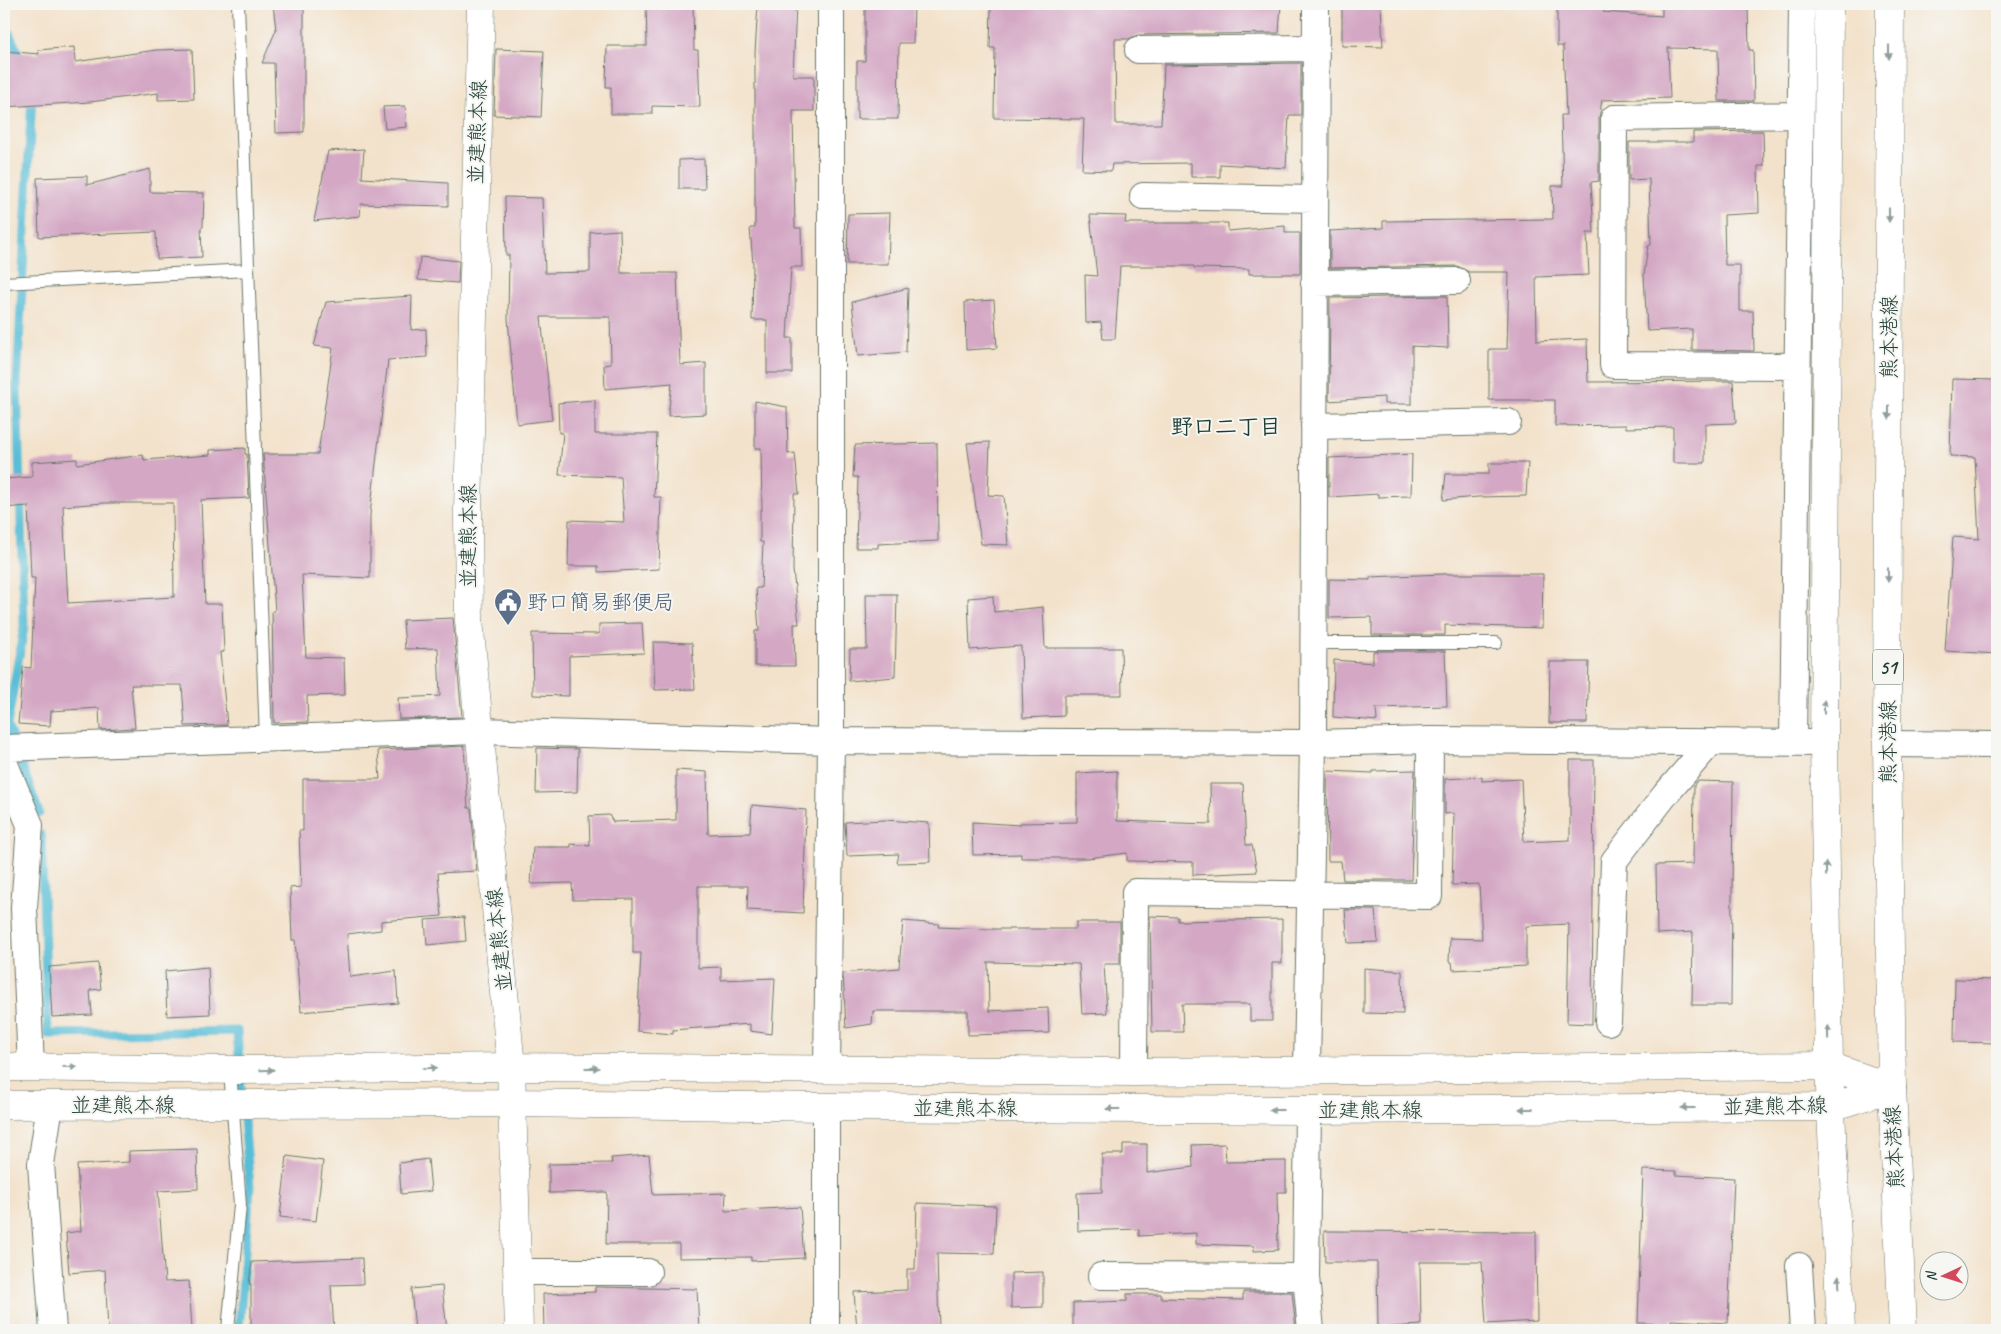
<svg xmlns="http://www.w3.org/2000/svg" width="2001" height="1334" font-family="Caveat,'Klee One',sans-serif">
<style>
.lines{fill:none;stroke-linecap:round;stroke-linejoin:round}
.stream{stroke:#59bed7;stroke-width:9}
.building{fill:#d4a8c5;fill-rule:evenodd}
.lane-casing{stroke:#697769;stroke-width:14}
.street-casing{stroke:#697769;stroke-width:28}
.secondary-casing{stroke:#697769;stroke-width:29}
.primary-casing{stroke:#697769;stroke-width:29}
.lane{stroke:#fff;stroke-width:12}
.street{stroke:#fff;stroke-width:26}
.secondary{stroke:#fff;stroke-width:28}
.primary{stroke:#fff;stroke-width:28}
.oneway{fill:#8f9e9a}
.labels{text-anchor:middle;stroke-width:4;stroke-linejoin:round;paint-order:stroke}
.shield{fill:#f6f6f2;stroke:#60746d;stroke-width:1}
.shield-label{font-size:20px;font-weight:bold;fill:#1f3d34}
.street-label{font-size:21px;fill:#1f3d34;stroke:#f6f6f2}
.service-label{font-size:21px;fill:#4e5e75;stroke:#f6f6f2;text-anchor:start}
.neighbourhood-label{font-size:22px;font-weight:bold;fill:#1f3d34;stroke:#f6f6f2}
</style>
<rect width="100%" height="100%" fill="#f6f6f2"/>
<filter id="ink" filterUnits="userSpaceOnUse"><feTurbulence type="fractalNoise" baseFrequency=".02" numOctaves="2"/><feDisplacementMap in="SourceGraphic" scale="10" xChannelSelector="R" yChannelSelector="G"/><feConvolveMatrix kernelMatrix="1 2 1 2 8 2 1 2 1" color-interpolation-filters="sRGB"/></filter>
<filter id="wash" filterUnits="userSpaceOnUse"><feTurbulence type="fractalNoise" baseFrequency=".0096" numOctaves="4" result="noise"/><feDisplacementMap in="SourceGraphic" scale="20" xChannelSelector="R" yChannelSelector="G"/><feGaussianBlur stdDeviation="1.12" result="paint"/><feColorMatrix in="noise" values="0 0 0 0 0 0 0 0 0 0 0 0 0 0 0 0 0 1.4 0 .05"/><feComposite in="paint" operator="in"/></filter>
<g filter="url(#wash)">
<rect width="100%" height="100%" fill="#f3e2cb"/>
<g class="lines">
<!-- stream -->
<path class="stream" d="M5,4V24L22,62
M32,96L17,383L24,627L7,725L39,813
M41,835L48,1034L237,1031L241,1087
M239,1330L250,1186L244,1120"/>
</g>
<g id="blocks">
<!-- building -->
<path class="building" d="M273,4H304V132L276,133L274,63H262L276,30Z
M646,4H693L694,50H698L700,107L652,106V114H611V87H606L607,46H647Z
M758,4H796L793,76H814V111H793L795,228H801L802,267H791L787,338H792V373H767V320H752L753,264L750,228H755V53Z
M865,4H914L913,43H899L898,119H857V61H865Z
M991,4H1281L1279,33L1138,35L1128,39H1115L1116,124H1161L1164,65L1301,63V115H1289L1286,168L1220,164V177H1191V163L1112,164L1111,171L1082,170L1084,119L994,118L995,48H990Z
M1342,4H1381L1383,47L1342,46Z
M1557,4H1603V12L1662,16V4H1703V7L1748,6L1749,50H1753L1754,101H1719L1718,49L1668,48L1670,98L1602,100L1599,118V181L1591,182L1594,233H1587L1589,275L1536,277L1537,341L1587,339L1588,382L1733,381L1736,423L1705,424V463H1673V427L1626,428V425L1555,426V400H1489V349H1507L1509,272H1469L1457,266L1330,268V231L1383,228V221L1553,219L1552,186H1563L1561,115H1566L1563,46H1557Z
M74,47L75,62L156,50L192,49L194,99L158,100V93L90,102L4,107V51L39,54L38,50Z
M496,49L544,51L541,117L494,115Z
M405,106L407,127L385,129L383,107Z
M1763,131L1764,166H1758L1759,213L1724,215L1725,265H1740V311H1753L1754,351L1692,350V329L1647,331L1644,275L1648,246L1651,245L1649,179L1629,180V142H1693V132Z
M364,149L362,178L448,183V206L361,204L360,216L314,221L328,151Z
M704,159L705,189H679V160Z
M150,169V192L204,193L203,227H201L202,257L157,259L156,232L39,237L37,178L87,176V185Z
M505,197L542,198L545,273L590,272V232L620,230L621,273H677L680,365L706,363V414L668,416L672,383L605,389L604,365L611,364L610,317H541L552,420L517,424L508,319L509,255H506Z
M890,213L888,264H847L848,214Z
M1090,215L1126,216L1125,223H1228V231L1285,226V233H1300V274H1249V269L1194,268V266H1120L1115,339H1103L1101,322L1086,323L1085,275L1097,276Z
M420,257L459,261L458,283L418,280Z
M908,288L906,352L858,356L852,302Z
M412,296L411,330L426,329L427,357L388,360L370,515V578L302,575L306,657L344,658L345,695L307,696L308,722L274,723L272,611H275L263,454H318L333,348L314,346L326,302Z
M1447,296L1448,348L1412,346V404H1384V397L1329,401L1330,298Z
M994,300L997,348L966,350L965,302Z
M1952,379L1997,380V654L1945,651L1953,537L1979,539L1975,457L1950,456Z
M595,400V434H657L654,497H661L659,569L598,572V566H568L569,520L624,522L621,477L559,475L563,433H559L558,403Z
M755,401L787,407L788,454L795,453L799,494H794L793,570L799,624H794L795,666H755V631H759L756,588H761L763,542H760V510H762L761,448H755Z
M990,442L988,495L1004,496L1008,545L981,544L967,443Z
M937,443L938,541L878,544V548H856L858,477H853L855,445Z
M245,448V454H247L249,498L201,500L205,604H222L224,652H220L227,725L185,726L182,685H131L135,728L100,730L99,708L51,711L50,726L18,724L23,667L31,668L35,578H31L28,506L4,508V479L32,477V462L77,459V464L143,455L144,460L210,455V450ZM104,503H173L174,597L68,603L63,506Z
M1412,454L1411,496L1378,497V494L1329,497V458Z
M1489,463H1528L1526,496L1478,497L1443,500L1446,474H1489Z
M1443,574H1543L1542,628L1445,625V635H1372V617L1329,618V579L1370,580V577Z
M866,594H897L895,677L849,681L850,649H867Z
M993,596L994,612L1043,607L1045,648H1121L1122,695H1064V716L1023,718L1021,646L970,650L968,598Z
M453,618L462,717L399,719L398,698L440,696L438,648L405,649L403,620Z
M642,623L644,653L569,656V696L533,695L532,633L599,634V624Z
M653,642L692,643L695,689L655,690Z
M1373,651H1445L1447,706L1376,708L1377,721L1333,717L1334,660L1373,663Z
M1550,662H1589L1587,723H1549Z
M464,746L468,808H471L477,871L438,873L442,916L381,921V930L347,934L350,977L396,971L398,1003L301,1012L295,940H292L290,888L301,887L299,831H303V779H380L378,750Z
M537,748L578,749L577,792L536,793Z
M1570,760H1594L1592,1024L1567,1023L1569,924L1526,926V966L1453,970L1452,962H1449L1450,938L1482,939L1479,884L1452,885L1454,813L1445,814V779L1482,777V781L1521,779L1524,842L1570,840Z
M676,770L707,772L708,834L750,833L752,805L806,810L803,913L747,910L748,886H698V968L721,967V980L775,978L772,1034L750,1031V1024L673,1030V1034L637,1031L641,953H633V899L573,900L572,883L531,884L533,847H571V844L590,846L589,816L609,815L613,822L676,820Z
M1415,770L1411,880H1343L1341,861H1328L1327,771L1373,773V771Z
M1117,771V821L1211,824L1210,784H1243L1246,845H1252L1257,872L1193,875V862L1127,861V853L1088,858H1021V854L973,855L972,822L1020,825V823L1077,822V773Z
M1697,781L1733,782L1731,1005H1692L1693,932L1657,934L1656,865L1693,864L1694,785Z
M885,820L929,823L930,862L897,863L899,854L847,856L845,822Z
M1345,910H1375L1378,942L1348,943Z
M1150,916L1178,917V921L1282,919V963H1272V1021H1250V1004H1182L1183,1032H1152Z
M464,917L466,941L427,945L425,920Z
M903,921L939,924L938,927L989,929H1076V922H1120V964H1104L1107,1013L1082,1014L1079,964L988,962L989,1011L1048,1008L1049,1033L968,1035V1011H873L872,1024L846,1028L843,973L899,968Z
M98,963L101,989L90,990L92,1015L52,1017L49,967Z
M208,967L210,1014L167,1016L165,971Z
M1364,968L1402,971L1403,1014L1364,1013Z
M1955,979L1997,980V1043L1954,1042Z
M1123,1144H1147V1173L1193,1167L1192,1145L1225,1144L1226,1162L1286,1161V1192H1277L1278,1250L1254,1251V1246L1196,1244V1233L1139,1236V1229L1078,1231L1077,1193L1102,1192V1154H1123Z
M197,1149L198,1189L158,1191L165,1282L189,1281L192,1330H108L105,1270L69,1273L66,1233L81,1231L77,1165L129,1162V1151Z
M649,1155L653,1195L726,1193L725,1211L800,1207L804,1258L751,1261V1257L679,1258V1244H606L607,1192L549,1193V1164L612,1163L611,1158Z
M287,1156L323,1161L316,1221L280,1217Z
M428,1159L431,1191L401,1194L399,1163Z
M1643,1170L1676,1171V1175L1734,1178L1728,1323L1671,1320V1324L1638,1323Z
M917,1203L996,1206L994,1254L937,1253L939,1330H857L854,1292L907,1290V1269H915Z
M1324,1231L1536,1232L1537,1321L1486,1324L1482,1262H1420L1421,1325L1378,1328L1377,1262H1325Z
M362,1258L363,1284L331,1285L334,1330H251V1284H249L252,1262Z
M1043,1272V1307L1011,1308V1273Z
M442,1286L447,1330H415L411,1289Z
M595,1287L697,1289L699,1330H544L543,1294L595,1292Z
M1243,1292H1292L1296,1330H1073V1303L1127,1301V1294H1161V1298L1243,1300Z"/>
</g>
</g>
<g filter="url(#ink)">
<use href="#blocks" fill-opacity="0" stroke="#697769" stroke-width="1"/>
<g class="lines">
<!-- lane casing -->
<g class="lane-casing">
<path id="lane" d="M238,4L266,738
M4,283L248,270
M1313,643H1496
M228,1330L240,1205L230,1070"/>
</g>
<!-- street casing -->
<g class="street-casing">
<path id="street" d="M1138,50L1315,48
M1143,196L1315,199
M1314,283L1457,281
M1797,366L1613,365L1614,118L1800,115
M1314,426L1508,422
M1793,743L1802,4
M1887,744L1997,745
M4,748L478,731L831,741L1313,743L1430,740L1824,743
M4,762L30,825L24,908L31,1067
M1608,1022L1614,861L1665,795L1711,742
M1307,1069L1313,743L1316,4
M827,1070L831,741V4
M1134,1072L1135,892L1429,896L1430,740
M50,1105L41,1164L53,1330
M826,1107V1330
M1308,1110L1306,1277L1311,1330
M1799,1266L1803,1330
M517,1272H648
M1101,1276L1306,1277"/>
</g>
<!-- secondary casing -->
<g class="secondary-casing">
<path id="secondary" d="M481,4L468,510L469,620L511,1067L519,1330
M4,1067L240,1070L511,1067L1134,1072L1829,1066L1892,1088
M4,1105L512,1103L826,1107L1308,1110L1831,1107L1892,1088"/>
</g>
<!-- primary casing -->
<g class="primary-casing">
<path id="primary" d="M1829,4L1824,743L1829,1066L1841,1330
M1890,4L1887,744L1892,1088L1903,1330"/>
</g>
<!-- lane -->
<use href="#lane" class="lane"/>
<!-- street -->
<use href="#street" class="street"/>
<!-- secondary -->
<use href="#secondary" class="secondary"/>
<!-- primary -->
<use href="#primary" class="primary"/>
</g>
<!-- one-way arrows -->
<defs><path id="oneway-solid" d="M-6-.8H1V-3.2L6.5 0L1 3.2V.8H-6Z" transform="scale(1.25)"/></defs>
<g class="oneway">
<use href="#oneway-solid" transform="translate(1889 52) rotate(90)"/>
<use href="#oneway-solid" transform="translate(1889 215) rotate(90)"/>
<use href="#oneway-solid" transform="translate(1889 412) rotate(90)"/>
<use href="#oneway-solid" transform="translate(1888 575) rotate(90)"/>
<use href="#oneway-solid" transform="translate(1824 707) rotate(-90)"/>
<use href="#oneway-solid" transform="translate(1826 869) rotate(-91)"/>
<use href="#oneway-solid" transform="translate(1828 1032) rotate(-91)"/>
<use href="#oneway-solid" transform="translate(70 1067) rotate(1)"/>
<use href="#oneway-solid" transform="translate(430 1068) rotate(-1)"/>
<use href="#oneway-solid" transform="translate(592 1068)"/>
<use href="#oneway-solid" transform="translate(267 1070) rotate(-1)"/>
<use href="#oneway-solid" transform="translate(1688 1108) rotate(180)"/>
<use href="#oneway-solid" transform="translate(1113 1109) rotate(-180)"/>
<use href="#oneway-solid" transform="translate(1526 1109) rotate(180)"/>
<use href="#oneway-solid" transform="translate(1276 1110) rotate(-180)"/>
<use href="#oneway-solid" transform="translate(1839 1282) rotate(-93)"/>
</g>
</g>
<!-- icons -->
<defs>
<g id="civic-pin" transform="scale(1.4375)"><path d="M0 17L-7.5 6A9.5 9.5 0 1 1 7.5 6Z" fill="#5c6f8a" stroke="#f6f6f2"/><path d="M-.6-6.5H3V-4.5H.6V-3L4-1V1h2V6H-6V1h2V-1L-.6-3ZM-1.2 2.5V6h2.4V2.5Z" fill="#fff"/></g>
</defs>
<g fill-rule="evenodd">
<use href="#civic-pin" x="508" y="602"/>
</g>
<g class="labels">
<!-- shield labels -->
<rect class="shield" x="1873" y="649.5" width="30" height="35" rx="4"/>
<g class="shield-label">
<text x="1888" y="674">51</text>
</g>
<!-- street labels -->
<g class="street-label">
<text transform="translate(477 132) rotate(-88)" y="7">並建熊本線</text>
<text transform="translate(1889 337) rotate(-90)" y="7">熊本港線</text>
<text transform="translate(468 536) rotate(-90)" y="7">並建熊本線</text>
<text transform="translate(1888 742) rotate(-90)" y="7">熊本港線</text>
<text transform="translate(499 940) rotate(-96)" y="7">並建熊本線</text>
<text x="123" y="1112">並建熊本線</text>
<text transform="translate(1775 1106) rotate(-1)" y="7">並建熊本線</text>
<text x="965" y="1115">並建熊本線</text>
<text x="1370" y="1117">並建熊本線</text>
<text transform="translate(1894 1147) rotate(-93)" y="7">熊本港線</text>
</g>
<!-- service labels -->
<g class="service-label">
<text x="527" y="609">野口簡易郵便局</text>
</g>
<!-- neighbourhood labels -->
<g class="neighbourhood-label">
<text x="1226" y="434">野口二丁目</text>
</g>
</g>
<!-- margin -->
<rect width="2001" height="1334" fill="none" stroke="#f6f6f2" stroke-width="20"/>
<!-- north arrow -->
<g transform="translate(1944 1276) rotate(266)"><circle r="24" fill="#f6f6f2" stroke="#a0aca6"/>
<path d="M0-4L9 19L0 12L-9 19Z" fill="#d1495b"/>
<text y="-8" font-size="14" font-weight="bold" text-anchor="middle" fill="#1f3d34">N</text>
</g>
</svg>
